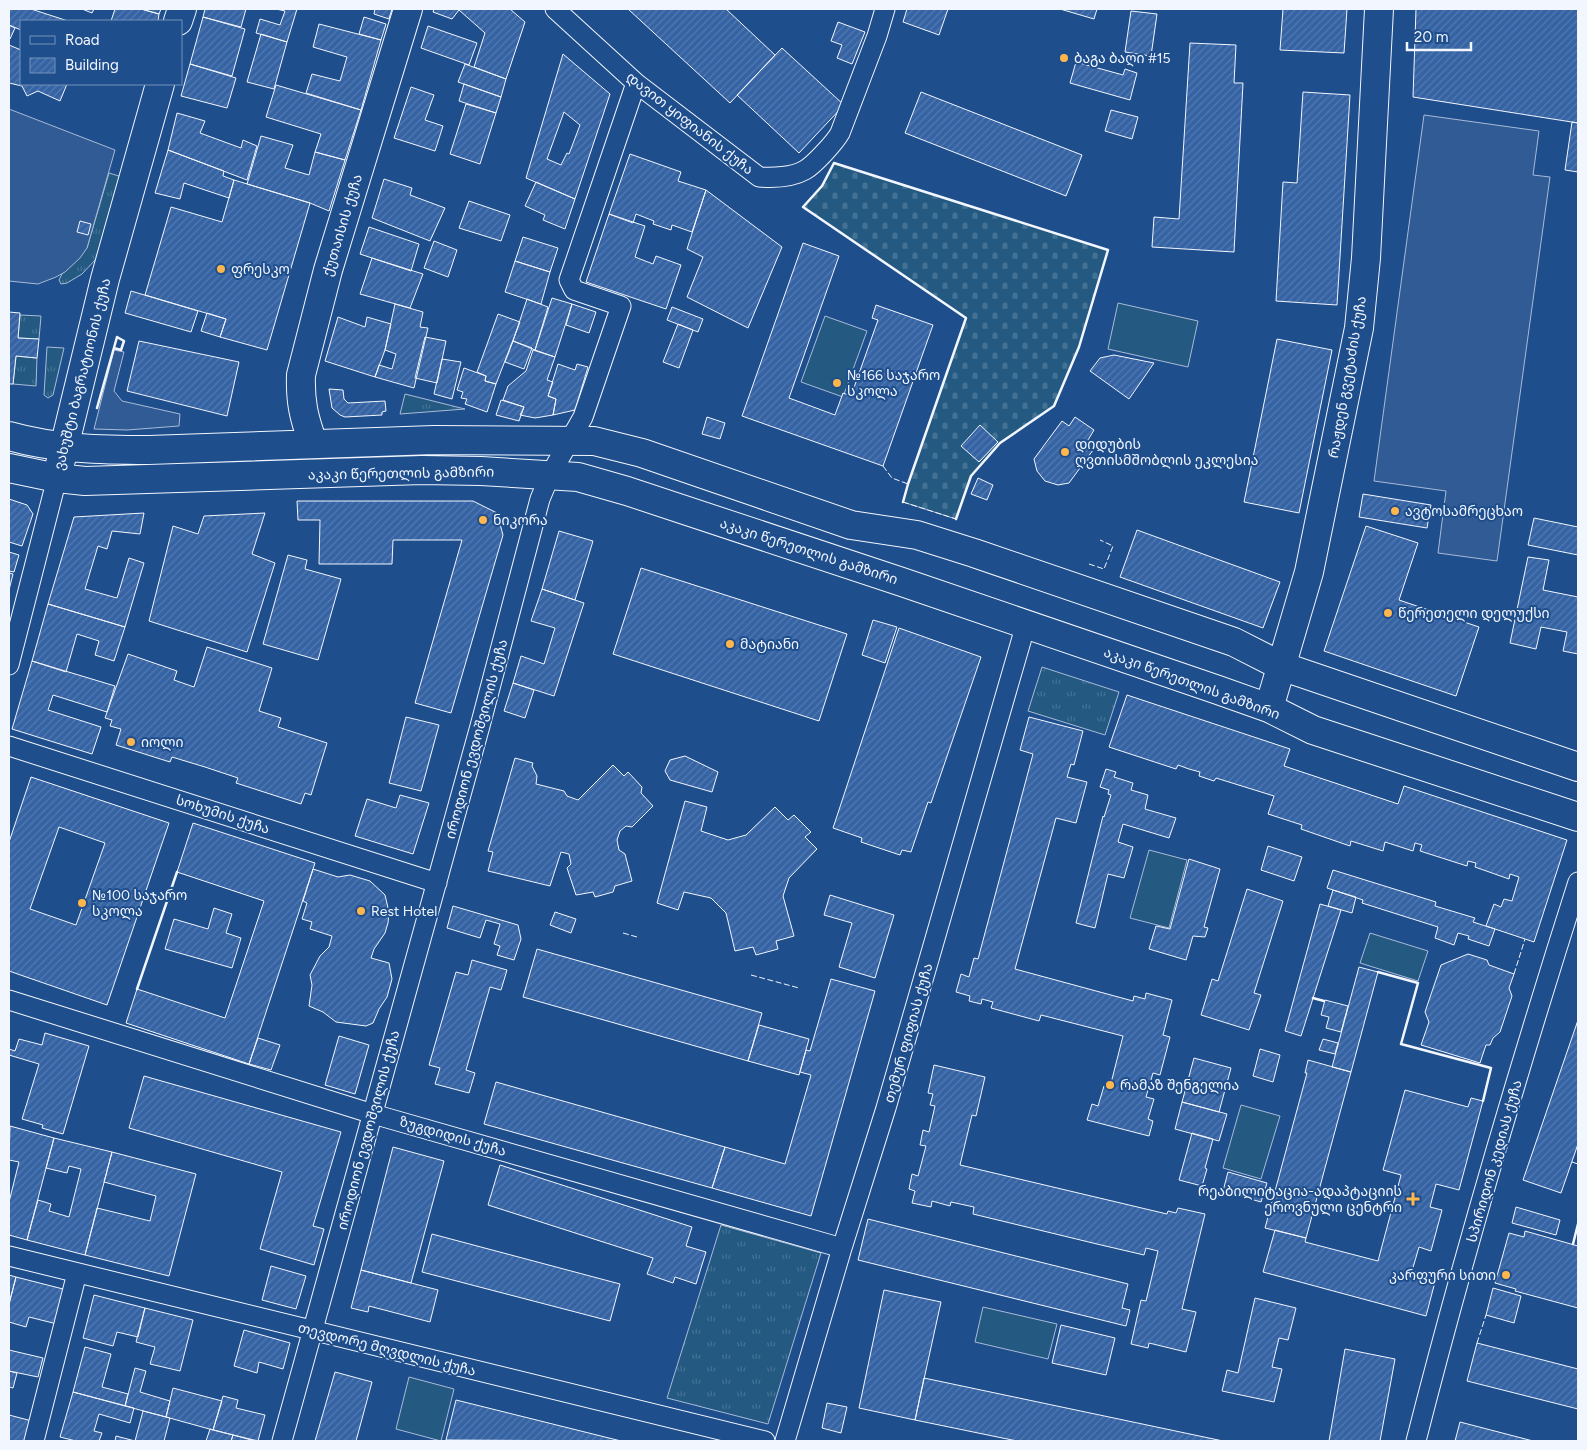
<svg xmlns="http://www.w3.org/2000/svg" width="1587" height="1450" font-family="Figtree,'Noto Sans Georgian',sans-serif">
<style>
.grass{fill:url(#grass-tufts);stroke:#a8bbd7}
.cemetery{fill:url(#cemetery-stones);stroke:#a8bbd7}
.pitch{fill:#245a82;stroke:#a8bbd7}
.parking{fill:#305b95;stroke:#a8bbd7}
.building{fill:url(#building-hatch);stroke:#f2f6ff;fill-rule:evenodd}
.lines{fill:none;stroke-linecap:round;stroke-linejoin:round}
.street-casing{stroke:#f2f6ff;stroke-width:21}
.secondary-casing{stroke:#f2f6ff;stroke-width:30}
.street{stroke:#1f4e8c;stroke-width:19}
.secondary{stroke:#1f4e8c;stroke-width:28}
.fence{stroke:#f2f6ff;stroke-width:1;stroke-dasharray:6 2.5;stroke-linecap:butt}
.wall{stroke:#f2f6ff;stroke-width:2.5}
.poi-dot{fill:#ffb74d;stroke:#1f4e8c;stroke-width:2}
.labels{text-anchor:middle;stroke-width:4;stroke-linejoin:round;paint-order:stroke}
.poi-label{font-size:14px;fill:#f2f6ff;stroke:#1f4e8c;text-anchor:start}
.street-label{font-size:14px;fill:#f2f6ff;stroke:#1f4e8c}
</style>
<defs>
<pattern id="grass-tufts" width="24" height="20" patternUnits="userSpaceOnUse" patternTransform="scale(1.25)"><rect width="24" height="20" fill="#245a82"/><path d="M3 7l-1-3M5 7V3M7 7l1-3M15 17l-1-3M17 17v-4M19 17l1-3" fill="none" stroke="#447295"/></pattern>
<pattern id="cemetery-stones" width="16" height="16" patternUnits="userSpaceOnUse" patternTransform="scale(1.25)"><rect width="16" height="16" fill="#245a82"/><path d="M2 7V4a2 2 0 0 1 4 0v3zM10 15v-3a2 2 0 0 1 4 0v3z" fill="#447295"/></pattern>
<pattern id="building-hatch" width="6" height="6" patternUnits="userSpaceOnUse" patternTransform="scale(1.25)"><rect width="6" height="6" fill="#3563a3"/><path d="M-1 1l2-2M0 6l6-6M5 7l2-2" fill="none" stroke="#537ab1"/></pattern>
</defs>
<rect width="100%" height="100%" fill="#1f4e8c"/>
<!-- grass -->
<path class="grass" d="M109,173L122,177L96,259L82,274L67,283L61,284L59,280L62,274L87,248Z
M20,315L41,316L39,339L18,338Z
M47,347L64,348L53,395L48,398L44,395Z
M16,356L37,358L36,386L13,384Z
M405,394L465,409L400,414Z
M1042,667L1119,692L1105,735L1028,711Z
M721,1225L821,1253L768,1424L667,1398Z"/>
<!-- cemetery -->
<path class="cemetery" d="M834,163L1108,250L1079,347L1054,406L1000,443L971,476L956,519L903,502L908,484L966,318L803,207L822,186Z"/>
<!-- pitch -->
<path class="pitch" d="M1118,303L1198,321L1188,367L1108,349Z
M825,316L867,331L843,397L801,382Z
M1149,850L1187,860L1169,928L1130,918Z
M1370,933L1428,951L1418,981L1360,963Z
M1241,1105L1280,1116L1261,1179L1223,1168Z
M983,1307L1057,1324L1048,1359L975,1342Z
M409,1377L454,1389L441,1441L396,1429Z"/>
<!-- parking -->
<path class="parking" d="M9,109L115,150L87,248L80,258L65,272L56,277L38,284L9,281Z
M1424,115L1539,131L1533,175L1550,177L1497,561L1438,553L1446,491L1374,481Z
M114,350L124,352L114,391L122,401L180,414L179,426L127,430L94,429Z"/>
<!-- building -->
<path class="building" d="M9,9H31L68,21H21V30L9,25Z
M82,9H94L92,13Z
M115,9H141L159,14L158,21H111Z
M141,9H161L159,14Z
M205,9H246L241,27L203,17Z
M276,9H297L287,42L256,33L260,19L280,25L285,11Z
M375,9H392L389,19L374,14Z
M434,9H510L525,22L506,79L474,67L485,33L459,10L452,19L433,12Z
M628,9H726L775,55L730,103Z
M907,9H948L939,35L903,22Z
M1060,9H1097L1094,19Z
M1283,9H1347L1344,53L1280,50Z
M1416,9H1578V123L1413,97Z
M1131,11L1157,14L1151,56L1125,52Z
M203,17L245,29L232,76L190,64Z
M364,17L386,24L381,40L359,34Z
M838,22L865,32L852,64L837,58L842,45L831,41Z
M319,24L381,40L361,110L306,93L312,74L340,81L347,57L313,47Z
M9,25L15,28L10,39L9,38Z
M428,26L477,43L469,65L421,48Z
M261,34L287,42L274,89L247,82Z
M1190,43L1236,45L1234,83H1243L1234,252L1152,247L1154,217L1179,219Z
M9,45L21,50V84H67L60,101L38,91L27,96L22,86L9,83Z
M782,48L844,105L799,153L737,95Z
M563,54L610,94L575,199L526,178ZM564,112L580,125L569,154L567,153L561,165L547,159Z
M1076,62L1123,75L1125,69L1137,73L1130,100L1070,83Z
M190,64L236,78L227,108L181,96Z
M465,64L506,79L501,97L458,82Z
M464,84L501,97L496,113L459,101Z
M276,85L361,110L345,160L315,152L321,134L266,117Z
M411,87L434,95L425,120L443,126L435,151L394,138Z
M921,92L1082,155L1066,196L905,133Z
M1303,92L1350,95L1337,305L1276,301L1283,182L1297,183Z
M466,104L496,113L480,164L450,154Z
M1111,110L1138,117L1132,139L1105,131Z
M177,113L205,121L200,133L241,148L243,140L257,146L247,180L168,150Z
M1572,122L1578,123V172L1565,170Z
M261,136L293,145L285,168L309,175L315,152L345,160L329,211L310,203L247,184Z
M168,150L224,171L223,176L234,180L229,198L184,183L180,199L155,193Z
M630,154L681,172L678,181L706,190L692,232L672,225L671,230L653,224L654,221L636,214L633,223L609,214Z
M384,179L412,188L410,195L445,208L430,241L372,218Z
M234,180L310,203L267,350L220,337L226,319L145,295L171,207L222,222Z
M536,182L575,199L565,229L543,220L545,215L525,206Z
M706,190L782,247L748,328L687,297L703,257L687,249Z
M469,201L510,215L501,241L459,228Z
M609,214L645,226L635,257L653,264L656,256L681,265L666,309L586,282Z
M80,221L91,224L88,235L77,232Z
M369,227L419,244L411,271L360,254Z
M523,237L558,248L550,272L515,261Z
M434,241L457,250L448,277L424,268Z
M803,243L839,256L789,398L835,415L843,393L851,396L878,320L872,318L876,305L933,325L883,466L742,416Z
M372,258L423,274L410,308L360,294Z
M515,261L550,272L541,304L505,292Z
M131,291L198,311L191,332L125,313Z
M552,298L572,304L555,357L535,350Z
M527,299L548,307L535,350L513,341Z
M395,304L423,312L420,327L428,328L414,388L375,377L379,365L392,369L396,354L385,350Z
M572,304L596,312L589,333L566,325Z
M672,307L703,319L698,332L667,320Z
M9,312L20,313L18,338L39,339L37,358L16,356L13,384H9Z
M207,313L226,319L220,337L201,331Z
M498,314L520,322L496,384L485,381L486,376L477,372Z
M338,317L365,327L367,317L391,324L385,350L375,377L325,361Z
M678,324L693,330L679,368L663,362Z
M425,337L446,341L437,383L415,378Z
M1277,339L1332,350L1299,513L1244,502Z
M139,341L239,362L227,416L127,391Z
M513,341L532,348L524,369L505,362Z
M533,350L555,357L547,380L553,382L548,396L556,399L553,415L535,418L520,415L524,407L503,400L508,386L526,371Z
M1114,355L1154,363L1129,399L1090,371L1100,358Z
M442,359L461,362L452,399L434,394Z
M558,364L575,370L577,364L588,367L575,410L553,415L556,399L548,396Z
M464,368L486,376L485,381L496,384L487,412L465,404L467,399L461,398L463,392L457,390Z
M329,389L343,390L344,399L348,403L385,401L386,411L382,412V415L345,417L340,415L332,408Z
M501,400L524,407L519,421L496,415Z
M707,417L725,423L720,439L702,434Z
M1075,417L1094,430L1088,440L1096,446L1069,483L1058,485L1045,481L1037,471L1034,459L1062,421L1069,426Z
M980,425L998,442L979,462L961,446Z
M978,478L993,485L987,500L971,494Z
M1363,494L1431,505L1427,528L1359,517Z
M9,499L27,505L33,514L22,546L9,542Z
M297,501H473L497,513L503,535L451,713L415,703L462,540H393L392,564H319L320,520H298Z
M144,513L140,534L112,531L107,549L98,546L85,589L117,598L129,558L144,563L125,627L48,604L74,517Z
M265,513L252,554L275,563L247,652L149,621L173,526L198,534L204,516Z
M1534,518L1578,527V555L1528,545Z
M1366,526L1418,543L1399,600L1479,627L1456,696L1324,651Z
M1137,530L1280,582L1263,628L1120,577Z
M559,531L593,541L575,600L542,589Z
M9,552L19,555L14,572L9,571Z
M288,555L307,560L305,569L341,579L318,660L263,644Z
M1528,557L1549,560L1543,590L1578,597V654L1563,651L1567,632L1541,627L1536,649L1510,643Z
M641,568L847,634L819,721L613,654Z
M9,573L13,574L9,590Z
M542,589L584,603L554,696L513,683L521,656L544,664L555,628L531,621Z
M48,604L125,627L114,661L95,655L99,641L77,634L66,672L32,661Z
M873,620L897,627L885,663L862,655Z
M899,628L981,657L931,803L928,802L911,852L902,850L900,855L861,842L862,838L833,828Z
M207,647L272,668L259,711L281,718L278,727L327,743L311,795L305,793L301,804L236,783L238,778L205,767L172,757L170,762L116,745L121,729L110,726L112,720L105,718L128,654L177,671L174,680L194,687Z
M32,661L115,686L107,712L53,695L48,710L101,727L92,754L12,729Z
M513,683L534,690L525,718L504,711Z
M1127,695L1290,749L1284,766L1398,804L1404,786L1567,840L1534,942L1486,926L1494,904L1501,907L1504,899L1512,901L1519,877L1510,874L1509,879L1475,867L1476,863L1468,861L1467,866L1420,851L1422,845L1415,843L1413,851L1385,842L1383,851L1351,841L1350,846L1301,829L1302,825L1268,814L1274,796L1216,778L1214,781L1199,776L1200,772L1189,769L1178,765L1176,769L1109,747Z
M406,717L439,725L421,791L389,783Z
M1029,717L1083,731L1074,765L1071,764L1067,777L1087,782L1076,823L1056,818L1015,969L1133,1001L1134,996L1145,999L1146,993L1172,1000L1163,1035L1170,1037L1160,1075L1153,1073L1146,1097L1154,1099L1148,1119L1153,1121L1149,1136L1087,1120L1092,1104L1098,1106L1104,1086L1110,1087L1123,1036L1041,1015L1039,1021L991,1008L993,1002L982,999L981,1004L969,1001L970,996L956,992L961,974L969,977L974,958L978,959L1033,754L1020,750Z
M685,756L718,772L712,792L670,780L665,771L670,760Z
M515,758L533,763L532,766L537,776L536,784L564,791L567,796L578,800L613,765L624,776L628,772L642,787L641,793L653,806L632,827L626,826L620,831L617,840L619,850L625,854L632,881L615,886L613,892L595,897L593,892L576,895L567,868L571,864L569,854L561,852L550,886L488,871L493,852L488,851Z
M1106,769L1116,772L1114,777L1133,783L1131,790L1148,795L1145,809L1176,818L1169,838L1123,824L1118,842L1133,847L1124,878L1108,874L1095,928L1076,923L1103,816L1104,817L1111,795L1108,794L1109,790L1100,787Z
M31,777L169,823L107,1005L9,971V842ZM59,827L105,843L76,925L30,909Z
M400,795L429,803L413,854L355,836L367,799L396,808Z
M685,801L707,807L701,831L728,840L746,835L775,807L788,820L794,815L811,832L805,837L817,849L789,878L783,896L794,936L776,941L778,949L756,955L753,947L735,951L726,913L711,898L684,892L678,910L657,903Z
M193,823L315,863L249,1064L126,1023L137,989L225,1018L264,901L177,872Z
M1268,846L1302,857L1294,881L1261,870Z
M1189,859L1220,869L1204,927L1208,928L1205,937L1193,936L1186,960L1149,949L1156,926L1170,929Z
M313,869L338,877L350,875L370,881L385,895L389,912L388,923L385,933L374,949L371,958L389,963L392,979L387,997L379,1009L373,1023L366,1026L336,1022L323,1012L309,1006L312,985L310,975L320,956L329,947L332,936L310,929L312,922L302,919L307,903L303,901Z
M1333,870L1436,902L1435,906L1475,918L1473,922L1495,929L1489,946L1468,939L1469,936L1458,933L1454,945L1435,938L1438,927L1362,903L1363,900L1327,888Z
M1247,889L1283,901L1254,993L1261,995L1249,1030L1201,1015L1212,979L1218,981Z
M1333,890L1356,897L1352,913L1328,906Z
M830,895L894,915L875,978L839,967L852,923L824,915Z
M1320,904L1341,910L1301,1036L1285,1031Z
M453,906L518,925L521,939L514,960L497,955L500,946L494,944L500,924L486,920L480,938L447,928Z
M214,908L232,914L226,933L241,938L232,968L165,949L174,919L208,929Z
M555,912L576,919L571,933L550,925Z
M537,949L762,1013L748,1061L523,997Z
M1468,954L1487,960L1489,965L1514,974L1509,988L1512,996L1500,1032L1493,1038L1490,1045H1486L1480,1063L1421,1045L1429,1022L1425,1012L1441,965Z
M472,960L507,970L501,990L490,987L466,1070L475,1073L469,1093L435,1084L440,1068L429,1065L456,972L468,975Z
M1359,967L1378,972L1351,1072L1332,1067Z
M831,979L875,991L811,1216L712,1188L725,1147L785,1164L811,1075L800,1072L806,1050L810,1051Z
M1325,1000L1348,1006L1341,1032L1326,1028L1329,1017L1321,1015Z
M1578,1020V1144L1561,1193L1523,1180Z
M759,1025L809,1039L799,1075L748,1061Z
M45,1033L89,1046L63,1134L42,1128L43,1125L22,1119L39,1064L9,1055V1049L15,1051L19,1039L42,1045Z
M339,1036L369,1045L355,1094L325,1085Z
M258,1038L280,1045L271,1070L249,1064Z
M1323,1039L1338,1043L1335,1054L1319,1050Z
M1260,1049L1280,1055L1273,1082L1253,1076Z
M1194,1058L1231,1068L1219,1112L1182,1102Z
M1308,1060L1351,1072L1306,1238L1265,1228L1307,1073H1305Z
M934,1065L985,1077L976,1116L972,1115L960,1165L1167,1214L1168,1211L1176,1213L1178,1208L1205,1214L1182,1309L1196,1312L1186,1352L1149,1343L1148,1348L1131,1344L1141,1300L1146,1301L1158,1251L1146,1248L1144,1255L1097,1244L973,1214L974,1207L951,1202L950,1206L932,1201L931,1207L912,1203L915,1191L909,1189L912,1174L918,1176L926,1146L920,1145L923,1130L929,1132L935,1106L930,1105L933,1094L928,1093Z
M144,1076L341,1132L313,1226L324,1229L314,1265L260,1249L282,1172L129,1128Z
M496,1082L725,1147L712,1188L484,1124Z
M1405,1090L1468,1107L1471,1098L1483,1101L1459,1190L1436,1184L1430,1207L1442,1210L1431,1251L1419,1247L1412,1271L1436,1278L1426,1316L1263,1272L1275,1230L1306,1238L1305,1242L1378,1261L1401,1175L1383,1170Z
M1182,1102L1227,1114L1219,1141L1175,1129Z
M10,1126L54,1138L27,1240L9,1235V1202L19,1162L9,1160Z
M1192,1133L1213,1139L1205,1168L1207,1169L1202,1186L1179,1180Z
M54,1138L112,1152L85,1255L27,1240L38,1200L51,1204L49,1211L69,1217L81,1169L69,1166L67,1173L46,1168Z
M393,1147L444,1161L411,1283L361,1270Z
M112,1152L196,1174L169,1276L85,1255L97,1208L150,1221L156,1196L104,1182Z
M500,1165L692,1227L686,1246L706,1252L696,1284L675,1277L673,1283L647,1274L653,1258L488,1205Z
M1228,1172L1267,1183L1261,1202L1223,1191Z
M1516,1207L1560,1220L1556,1235L1512,1223Z
M868,1219L1128,1284L1122,1308L1130,1310L1126,1326L858,1260Z
M1525,1231L1578,1246V1308L1515,1291L1516,1289L1495,1283L1509,1233L1524,1237Z
M432,1234L620,1284L610,1321L422,1272Z
M271,1266L306,1276L296,1309L262,1300Z
M361,1270L438,1290L430,1322L369,1306L368,1312L351,1308Z
M9,1275L16,1277L9,1304Z
M16,1277L67,1290L57,1324L29,1317L26,1327L9,1322V1304Z
M1493,1288L1521,1296L1514,1323L1486,1315Z
M884,1290L941,1302L915,1420L859,1408Z
M94,1295L145,1308L138,1337L117,1332L113,1346L83,1338Z
M1255,1298L1296,1308L1288,1340L1279,1338L1272,1367L1282,1369L1274,1402L1222,1391L1227,1370L1238,1373Z
M145,1308L193,1320L180,1371L150,1364L155,1347L136,1342Z
M1061,1325L1115,1338L1106,1375L1052,1363Z
M244,1330L290,1343L283,1369L259,1362L257,1373L234,1366Z
M1477,1343L1578,1369V1409L1467,1381Z
M85,1347L111,1354L102,1387L128,1394L125,1406L73,1392Z
M1345,1349L1395,1359L1380,1441H1329Z
M9,1350L43,1358L38,1377L9,1371Z
M135,1368L146,1371L140,1392L170,1401L166,1417L125,1406Z
M9,1371L17,1373L13,1388L9,1387Z
M335,1372L372,1382L356,1441H315Z
M924,1378L1223,1441H1017L915,1420Z
M173,1388L222,1401L213,1430L166,1417Z
M73,1392L134,1408L130,1423L99,1414L94,1431L102,1433L99,1441H76L60,1437Z
M223,1396L238,1400L236,1408L265,1415L258,1441L213,1430Z
M456,1400L621,1441L446,1440Z
M827,1403L847,1407L841,1433L822,1428Z
M143,1411L170,1418L164,1441H135Z
M9,1415L32,1421L27,1441H9Z
M1460,1422L1533,1441H1455Z
M210,1429L233,1435L231,1441H206Z
M233,1435L255,1441H231Z
M116,1436L135,1441H136H115Z"/>
<g class="lines">
<!-- street casing -->
<g class="street-casing">
<path id="street" d="M555,9L636,83L759,177C773,178 793,177 805,170C814,165 835,142 840,133L877,36L885,9
M9,665L57,478
M9,746L437,883
M9,1000L373,1114L842,1248
M9,1256L765,1441
M34,1441L77,1273
M282,1441L480,726L540,499L550,475L583,417L621,306L574,290L569,280L636,83
M785,1441L842,1248L886,1108L1026,624
M1416,1441C1464,1253 1519,1067 1578,882"/>
</g>
<!-- secondary casing -->
<g class="secondary-casing">
<path id="secondary" d="M178,21L182,9
M9,436C55,449 102,450 149,450L434,440L594,441L642,453L851,525L917,535L974,553L1234,642L1281,666L1578,767
M313,443C304,418 300,402 301,375L328,270L408,9
M60,464L105,279L160,84
M9,468L57,478L85,481L422,470L481,471L578,477L627,491L902,582L1218,690L1269,708L1313,730L1578,817
M1269,708L1309,572L1359,328L1366,258L1379,9"/>
</g>
<!-- street -->
<use href="#street" class="street"/>
<!-- secondary -->
<use href="#secondary" class="secondary"/>
<!-- fence -->
<path class="fence" d="M883,466L892,478L908,484
M903,502L956,519
M1089,564L1104,569L1113,546L1100,540
M623,933L637,937
M1514,974L1525,939
M751,975L799,988
M1572,1162L1578,1164
M1477,1343L1486,1315"/>
<!-- wall -->
<path class="wall" d="M97,408L117,337L124,341L121,350L114,348
M903,502L908,484L966,318L803,207L822,186L834,163L1108,250L1079,347L1054,406L1000,443L971,476L956,519
M1378,972L1418,983L1401,1044L1491,1068L1483,1101
M137,989L177,872
M1313,998L1324,1001
M1573,1244L1578,1224"/>
</g>
<!-- markers -->
<g class="poi-dot">
<circle cx="1064" cy="58" r="5"/>
<circle cx="221" cy="269" r="5"/>
<circle cx="837" cy="383" r="5"/>
<circle cx="1065" cy="452" r="5"/>
<circle cx="1395" cy="511" r="5"/>
<circle cx="483" cy="520" r="5"/>
<circle cx="1388" cy="613" r="5"/>
<circle cx="730" cy="644" r="5"/>
<circle cx="131" cy="742" r="5"/>
<circle cx="82" cy="903" r="5"/>
<circle cx="361" cy="911" r="5"/>
<circle cx="1110" cy="1085" r="5"/>
<path d="M1410.5 1191.5h5v5h5v5h-5v5h-5v-5h-5v-5h5z"/>
<circle cx="1506" cy="1275" r="5"/>
</g>
<g class="labels">
<!-- poi labels -->
<g class="poi-label">
<text x="1074" y="63">ბაგა ბაღი #15</text>
<text x="231" y="274">ფრესკო</text>
<text x="847" y="380">№166 საჯარო<tspan x="847" dy="16">სკოლა</tspan></text>
<text x="1075" y="449">დიდუბის<tspan x="1075" dy="16">ღვთისმშობლის ეკლესია</tspan></text>
<text x="1405" y="516">ავტოსამრეცხაო</text>
<text x="493" y="525">ნიკორა</text>
<text x="1398" y="618">წერეთელი დელუქსი</text>
<text x="740" y="649">მატიანი</text>
<text x="141" y="747">იოლი</text>
<text x="92" y="900">№100 საჯარო<tspan x="92" dy="16">სკოლა</tspan></text>
<text x="371" y="916">Rest Hotel</text>
<text x="1120" y="1090">რამაზ შენგელია</text>
<text x="1402" y="1196" text-anchor="end">რეაბილიტაცია-ადაპტაციის<tspan x="1402" dy="16">ეროვნული ცენტრი</tspan></text>
<text x="1496" y="1280" text-anchor="end">კარფური სითი</text>
</g>
<!-- street labels -->
<g class="street-label">
<text transform="translate(690 123) rotate(38)" y="5">დავით ყიფიანის ქუჩა</text>
<text transform="translate(342 225) rotate(-73)" y="5">ქუთაისის ქუჩა</text>
<text transform="translate(82 374) rotate(-76)" y="5">ვახუშტი ბაგრატიონის ქუჩა</text>
<text transform="translate(1347 377) rotate(-80)" y="5">რაჟდენ გვეტაძის ქუჩა</text>
<text transform="translate(401 473) rotate(-1)" y="5">აკაკი წერეთლის გამზირი</text>
<text transform="translate(809 551) rotate(18)" y="5">აკაკი წერეთლის გამზირი</text>
<text transform="translate(1192 683) rotate(20)" y="5">აკაკი წერეთლის გამზირი</text>
<text transform="translate(476 739) rotate(-75)" y="5">იროდიონ ევდოშვილის ქუჩა</text>
<text transform="translate(223 814) rotate(18)" y="5">სოხუმის ქუჩა</text>
<text transform="translate(908 1033) rotate(-74)" y="5">თემურ ფიფიას ქუჩა</text>
<text transform="translate(368 1130) rotate(-75)" y="5">იროდიონ ევდოშვილის ქუჩა</text>
<text transform="translate(453 1136) rotate(16)" y="5">ზუგდიდის ქუჩა</text>
<text transform="translate(1494 1161) rotate(-74)" y="5">სპირიდონ კედიას ქუჩა</text>
<text transform="translate(387 1349) rotate(14)" y="5">თევდორე მღვდლის ქუჩა</text>
</g>
</g>
<!-- border -->
<rect width="1587" height="1450" fill="none" stroke="#f2f6ff" stroke-width="20"/>
<!-- legend -->
<rect x="20" y="20" width="162" height="65" fill="#1f4e8c" stroke="#7391ba"/>
<rect x="30" y="36" width="25" height="8" fill="#1f4e8c" stroke="#7391ba"/>
<text x="65" y="45" font-size="15" fill="#f2f6ff">Road</text>
<rect x="30" y="58" width="25" height="15" fill="url(#building-hatch)" stroke="#7391ba"/>
<text x="65" y="70" font-size="15" fill="#f2f6ff">Building</text>
<!-- scale -->
<path d="M1407 42v8h64v-8" fill="none" stroke="#f2f6ff" stroke-width="2.5"/>
<text x="1414" y="42" font-size="15" fill="#f2f6ff" stroke="#1f4e8c" stroke-width="4" paint-order="stroke">20 m</text>
</svg>
